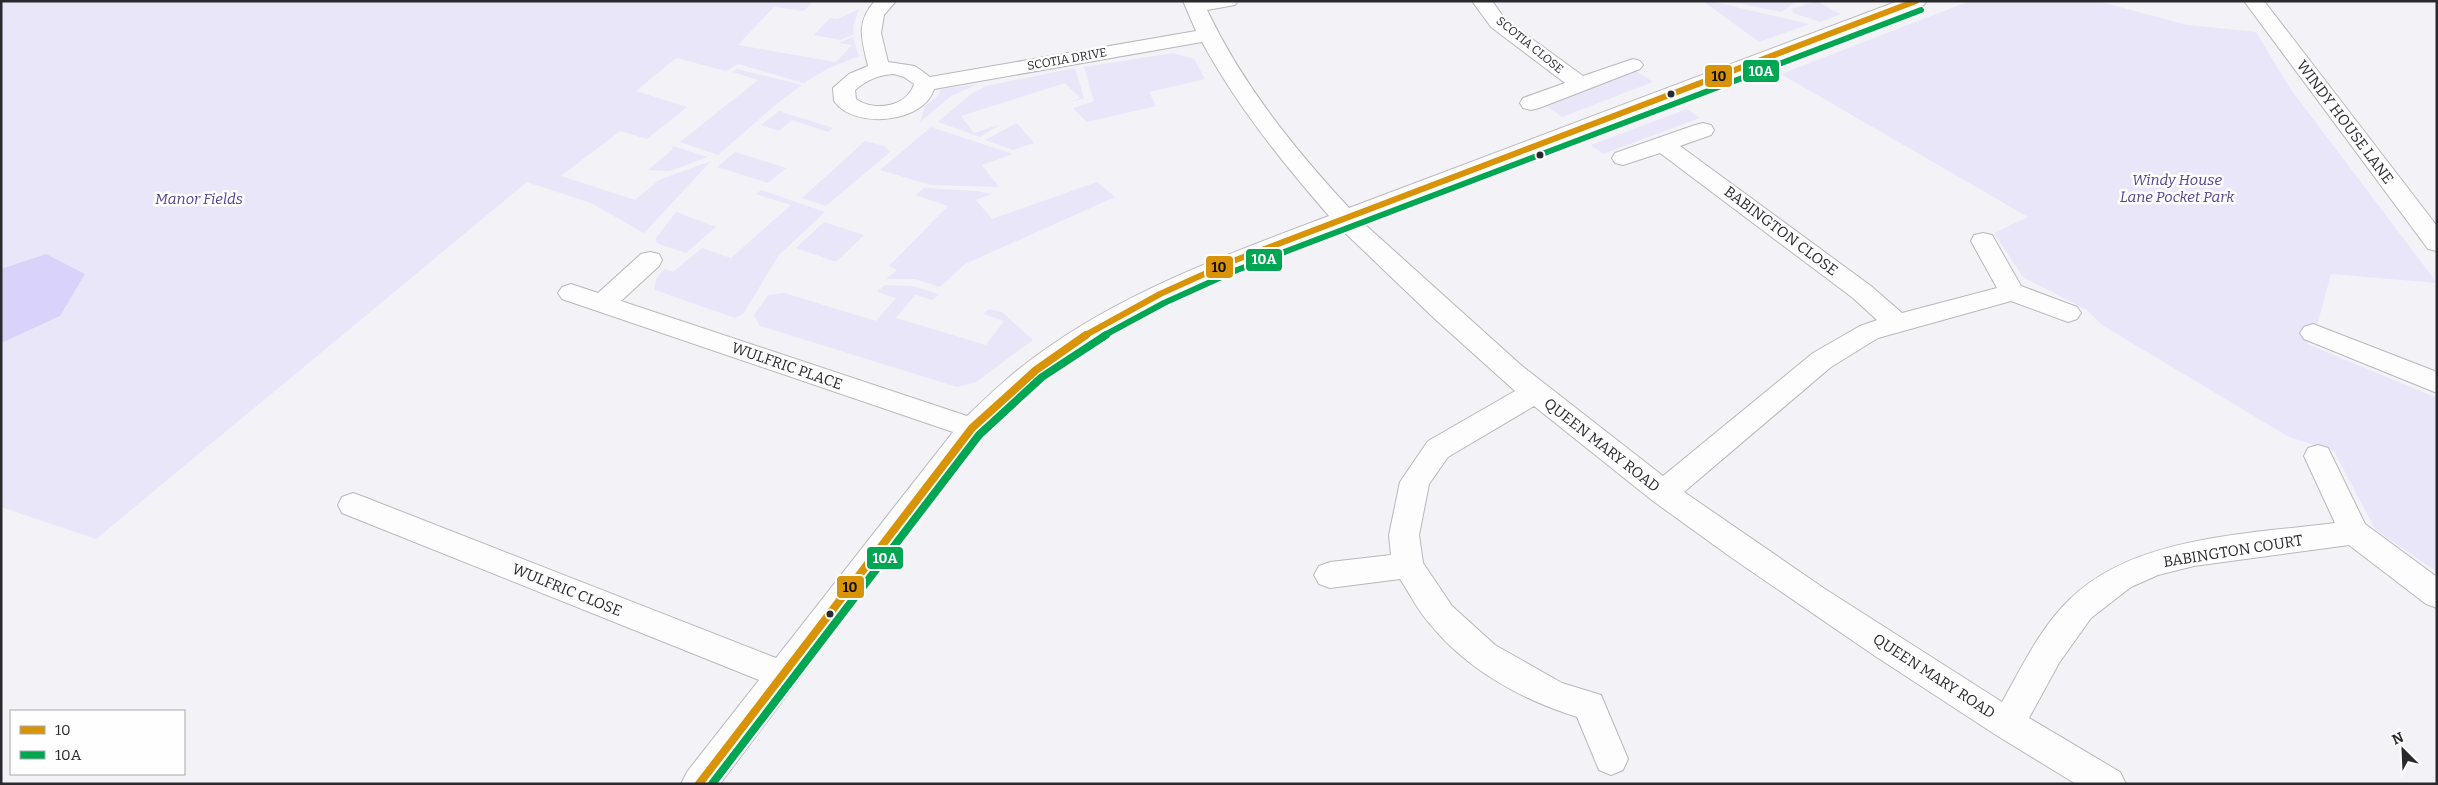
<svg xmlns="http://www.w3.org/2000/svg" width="2438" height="785" font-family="Bitter,serif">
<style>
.green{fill:#e9e6fa}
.water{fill:#d9d3fb}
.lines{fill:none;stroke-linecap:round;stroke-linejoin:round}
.street-casing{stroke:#b8b8bc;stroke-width:2}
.street{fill:#fdfdfe;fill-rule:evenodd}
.bus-1-far1-casing{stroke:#fefefe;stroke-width:9}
.bus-1-casing{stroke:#fefefe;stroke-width:12}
.bus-2-far1-casing{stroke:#fefefe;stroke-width:9}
.bus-2-casing{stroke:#fefefe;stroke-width:12}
.bus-1-far1{stroke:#d89307;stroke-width:6}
.bus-1{stroke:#d89307;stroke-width:8}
.bus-2-far1{stroke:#00a651;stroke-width:6}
.bus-2{stroke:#00a651;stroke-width:8}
.bus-dot{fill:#2a292d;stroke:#fefefe;stroke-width:2}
.labels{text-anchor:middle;stroke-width:5;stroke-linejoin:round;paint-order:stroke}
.far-street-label{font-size:12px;fill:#2a292d;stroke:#fefefe}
.street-label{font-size:15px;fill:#2a292d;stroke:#fefefe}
.park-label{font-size:15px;font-style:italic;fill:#554291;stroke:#fefefe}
.line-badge{stroke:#fefefe;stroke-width:2}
.badge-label{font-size:14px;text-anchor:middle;font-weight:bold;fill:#fff}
.pale-badge-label{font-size:14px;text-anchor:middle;font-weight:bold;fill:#111}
</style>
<rect width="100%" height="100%" fill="#f2f2f7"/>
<!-- green -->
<path class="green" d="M1,1H813L804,11L774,7L738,45L836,62L852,45L839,43L853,37L859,56L829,68L804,83L738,64L726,71L676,58L636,91L687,107L647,139L620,131L561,176L635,200L659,180L711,161L644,233L591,203L527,182L96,539L1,507Z
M1703,1H1710L1809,24L1759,42Z
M1727,1H1797L1781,12Z
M1816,1L1841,14L1820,22L1793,13L1792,9Z
M1970,1H2097L2187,25L2256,32L2289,87L2437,283L2331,274L2318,322L2307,344L2437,398V572L2375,529L2334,451L2289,437L2102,325L2087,310L2023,277L1994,233L2028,217L1781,74Z
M859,9L853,26L854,34L841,40L814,35L830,18L838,19Z
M1173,53L1194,59L1205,79L1149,92L1156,106L1087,122L1073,108L1094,101L1084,67Z
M1075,68L1084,98L1068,103L1080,98L1065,83L961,116L974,133L1001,124L980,137L938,122L971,94L986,86Z
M737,69L802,85L779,102L718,155L680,142L758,80L733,72Z
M1636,71L1653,82L1562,117L1545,105Z
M978,84L951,96L920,122L925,106L938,96L941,89Z
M1687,109L1700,118L1603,154L1591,145Z
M779,111L833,128L828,132L792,120L779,131L761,125Z
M1017,123L1034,143L1013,150L985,140Z
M931,127L1013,154L982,165L999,187L931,185L880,170Z
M865,141L884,146L890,152L826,206L802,198Z
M673,146L708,157L670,171L648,170L673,149L672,148Z
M735,152L786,168L768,183L717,167Z
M1097,182L1115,197L965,264L940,287L915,279H886L897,270L889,266L948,206L915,195L924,188L977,191L991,194L976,200L992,219Z
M761,190L825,212L779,255L743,314L735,318L655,290C654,281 658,274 665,269L673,272L702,248L731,258L791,205L756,194Z
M676,212L716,227L686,253L659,244L656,242V238Z
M824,222L864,235L836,262L796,248Z
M885,285L912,286L939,294L933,300L915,295L896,318L986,345L1004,321L983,314L989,309L1002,312L1033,340L976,382L957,387L760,326L754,315L768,295L784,293L876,321L896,298L877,292Z"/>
<!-- water -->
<path class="water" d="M46,254L85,274L60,316L1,343V269Z"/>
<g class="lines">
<!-- street casing -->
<g class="street-casing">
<path id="street" d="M875,1H896L884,15L881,33L888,62L915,66L930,77L1196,31L1183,1H1238L1235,5L1207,10C1242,84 1293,147 1349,208L1898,1H1927L1924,5L1361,221L1522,366L1663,476L1813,353L1860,326L1877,320L1853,298L1660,153L1623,165L1615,163L1612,158L1615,153L1695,125L1703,123L1711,125L1714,130L1711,135L1680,146L1871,286L1902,313L1997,288L1971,241L1974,235L1983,233L1992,235L2021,286L2077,307L2081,313L2077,319L2068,322L2011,301L1878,338L1831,367L1684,492L1825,589L2002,702C2022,667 2040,628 2069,600C2133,536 2249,534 2335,523L2304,456L2308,448L2318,445L2328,448L2365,524L2437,577V608L2426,604L2349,545L2194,566L2158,575L2131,587L2091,618L2059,663L2029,718L2120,772L2126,784H2076L1996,735L1875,656L1732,558L1653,501L1534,406L1448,457L1429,484L1419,535L1423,563L1452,606L1495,645L1562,683L1601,695L1628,759L1623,770L1611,775L1599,770L1577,717C1522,700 1466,669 1430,624C1418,611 1410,594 1400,579L1330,588L1319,584L1314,575L1319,566L1330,562L1391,555L1389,535L1400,482L1428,441L1515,391L1436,320L1341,229L1242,267L1145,312L1077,353L1027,393L982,435L720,784H681L687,772L759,680L342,513L338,505L342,497L353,493L364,497L776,658L953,432L562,299L558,293L562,287L571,284L598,293L641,254L650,252L659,254L662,260L659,266L621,301L967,416C989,395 1011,374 1036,356C1124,291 1228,254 1329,216C1282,162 1237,106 1202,42L934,89C924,123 854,130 834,101L833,88L849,74L868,66C862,40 855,23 875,1ZM894,74L904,77L914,84C907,107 874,112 856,99L855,90C867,80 878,75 894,74Z
M1472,1H1492L1505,19L1583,76L1633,59L1640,61L1643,65L1640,69L1539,108L1531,110L1523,108L1520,103L1523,98L1565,83L1491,27Z
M2244,1H2264L2437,226V251L2428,249Z
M2313,324L2437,372V393L2304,339L2300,333L2304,327Z"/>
</g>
<!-- street -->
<use href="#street" class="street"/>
<!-- bus-1-far1 casing -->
<g class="bus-1-far1-casing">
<path id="bus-1-far1" d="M1084,336L1160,294L1233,261L1916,1"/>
</g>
<!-- bus-1 casing -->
<g class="bus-1-casing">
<path id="bus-1" d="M699,784L972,428L1036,370L1086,335"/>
</g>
<!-- bus-2-far1 casing -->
<g class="bus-2-far1-casing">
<path id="bus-2-far1" d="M1103,336L1164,303L1237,270L1921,10"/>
</g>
<!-- bus-2 casing -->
<g class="bus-2-casing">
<path id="bus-2" d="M712,784L979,435L1042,377L1106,335"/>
</g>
<!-- bus-1-far1 -->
<use href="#bus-1-far1" class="bus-1-far1"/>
<!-- bus-1 -->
<use href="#bus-1" class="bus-1"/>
<!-- bus-2-far1 -->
<use href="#bus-2-far1" class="bus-2-far1"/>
<!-- bus-2 -->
<use href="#bus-2" class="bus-2"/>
</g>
<!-- markers -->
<g class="bus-dot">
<circle cx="1671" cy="94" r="4.5"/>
<circle cx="1540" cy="155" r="4.5"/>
<circle cx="830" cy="614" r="4.5"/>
</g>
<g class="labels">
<!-- far-street labels -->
<g class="far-street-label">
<text transform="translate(1530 45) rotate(39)" y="4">SCOTIA CLOSE</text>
<text transform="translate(1067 59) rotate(-10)" y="4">SCOTIA DRIVE</text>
</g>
<!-- street labels -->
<g class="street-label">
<text transform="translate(2345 122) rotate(53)" y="5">WINDY HOUSE LANE</text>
<text transform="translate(1781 231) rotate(37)" y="5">BABINGTON CLOSE</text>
<text transform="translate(787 366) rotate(19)" y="5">WULFRIC PLACE</text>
<text transform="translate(1602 445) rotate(38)" y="5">QUEEN MARY ROAD</text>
<text transform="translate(2233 551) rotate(-9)" y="5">BABINGTON COURT</text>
<text transform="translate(567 590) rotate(22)" y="5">WULFRIC CLOSE</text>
<text transform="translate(1934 676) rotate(33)" y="5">QUEEN MARY ROAD</text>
</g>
<!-- park labels -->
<g class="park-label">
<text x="2177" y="185">Windy House<tspan x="2177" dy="17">Lane Pocket Park</tspan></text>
<text x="199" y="204">Manor Fields</text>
</g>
</g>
<g class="line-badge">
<rect x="1742" y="59" width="38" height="24" rx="5" fill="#00a651"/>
<rect x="1704" y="64" width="29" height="24" rx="5" fill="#d89307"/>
<rect x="1245" y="248" width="38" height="24" rx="5" fill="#00a651"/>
<rect x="1205" y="255" width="29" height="24" rx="5" fill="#d89307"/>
<rect x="866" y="546" width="38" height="24" rx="5" fill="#00a651"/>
<rect x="836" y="575" width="29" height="24" rx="5" fill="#d89307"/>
</g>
<g class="badge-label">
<text x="1761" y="76">10A</text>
<text x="1264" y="264">10A</text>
<text x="885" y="563">10A</text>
</g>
<g class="pale-badge-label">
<text x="1719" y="81">10</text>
<text x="1219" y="272">10</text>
<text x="850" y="592">10</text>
</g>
<!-- border -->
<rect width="2438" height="785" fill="none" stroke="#2a292d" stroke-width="5"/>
<!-- legend -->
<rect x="10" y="710" width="175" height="65" fill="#fefefe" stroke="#a9a9aa"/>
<rect x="20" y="726" width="25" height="8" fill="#d89307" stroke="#a9a9aa"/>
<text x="55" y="735" font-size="15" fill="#2a292d">10</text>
<rect x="20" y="751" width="25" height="8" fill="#00a651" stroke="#a9a9aa"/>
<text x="55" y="760" font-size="15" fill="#2a292d">10A</text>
<!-- north arrow -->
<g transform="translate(2403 750) rotate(336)" stroke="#fefefe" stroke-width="4" paint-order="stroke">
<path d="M0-4L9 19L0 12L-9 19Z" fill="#2a292d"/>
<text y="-8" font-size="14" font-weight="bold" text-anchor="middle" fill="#2a292d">N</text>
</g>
</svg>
